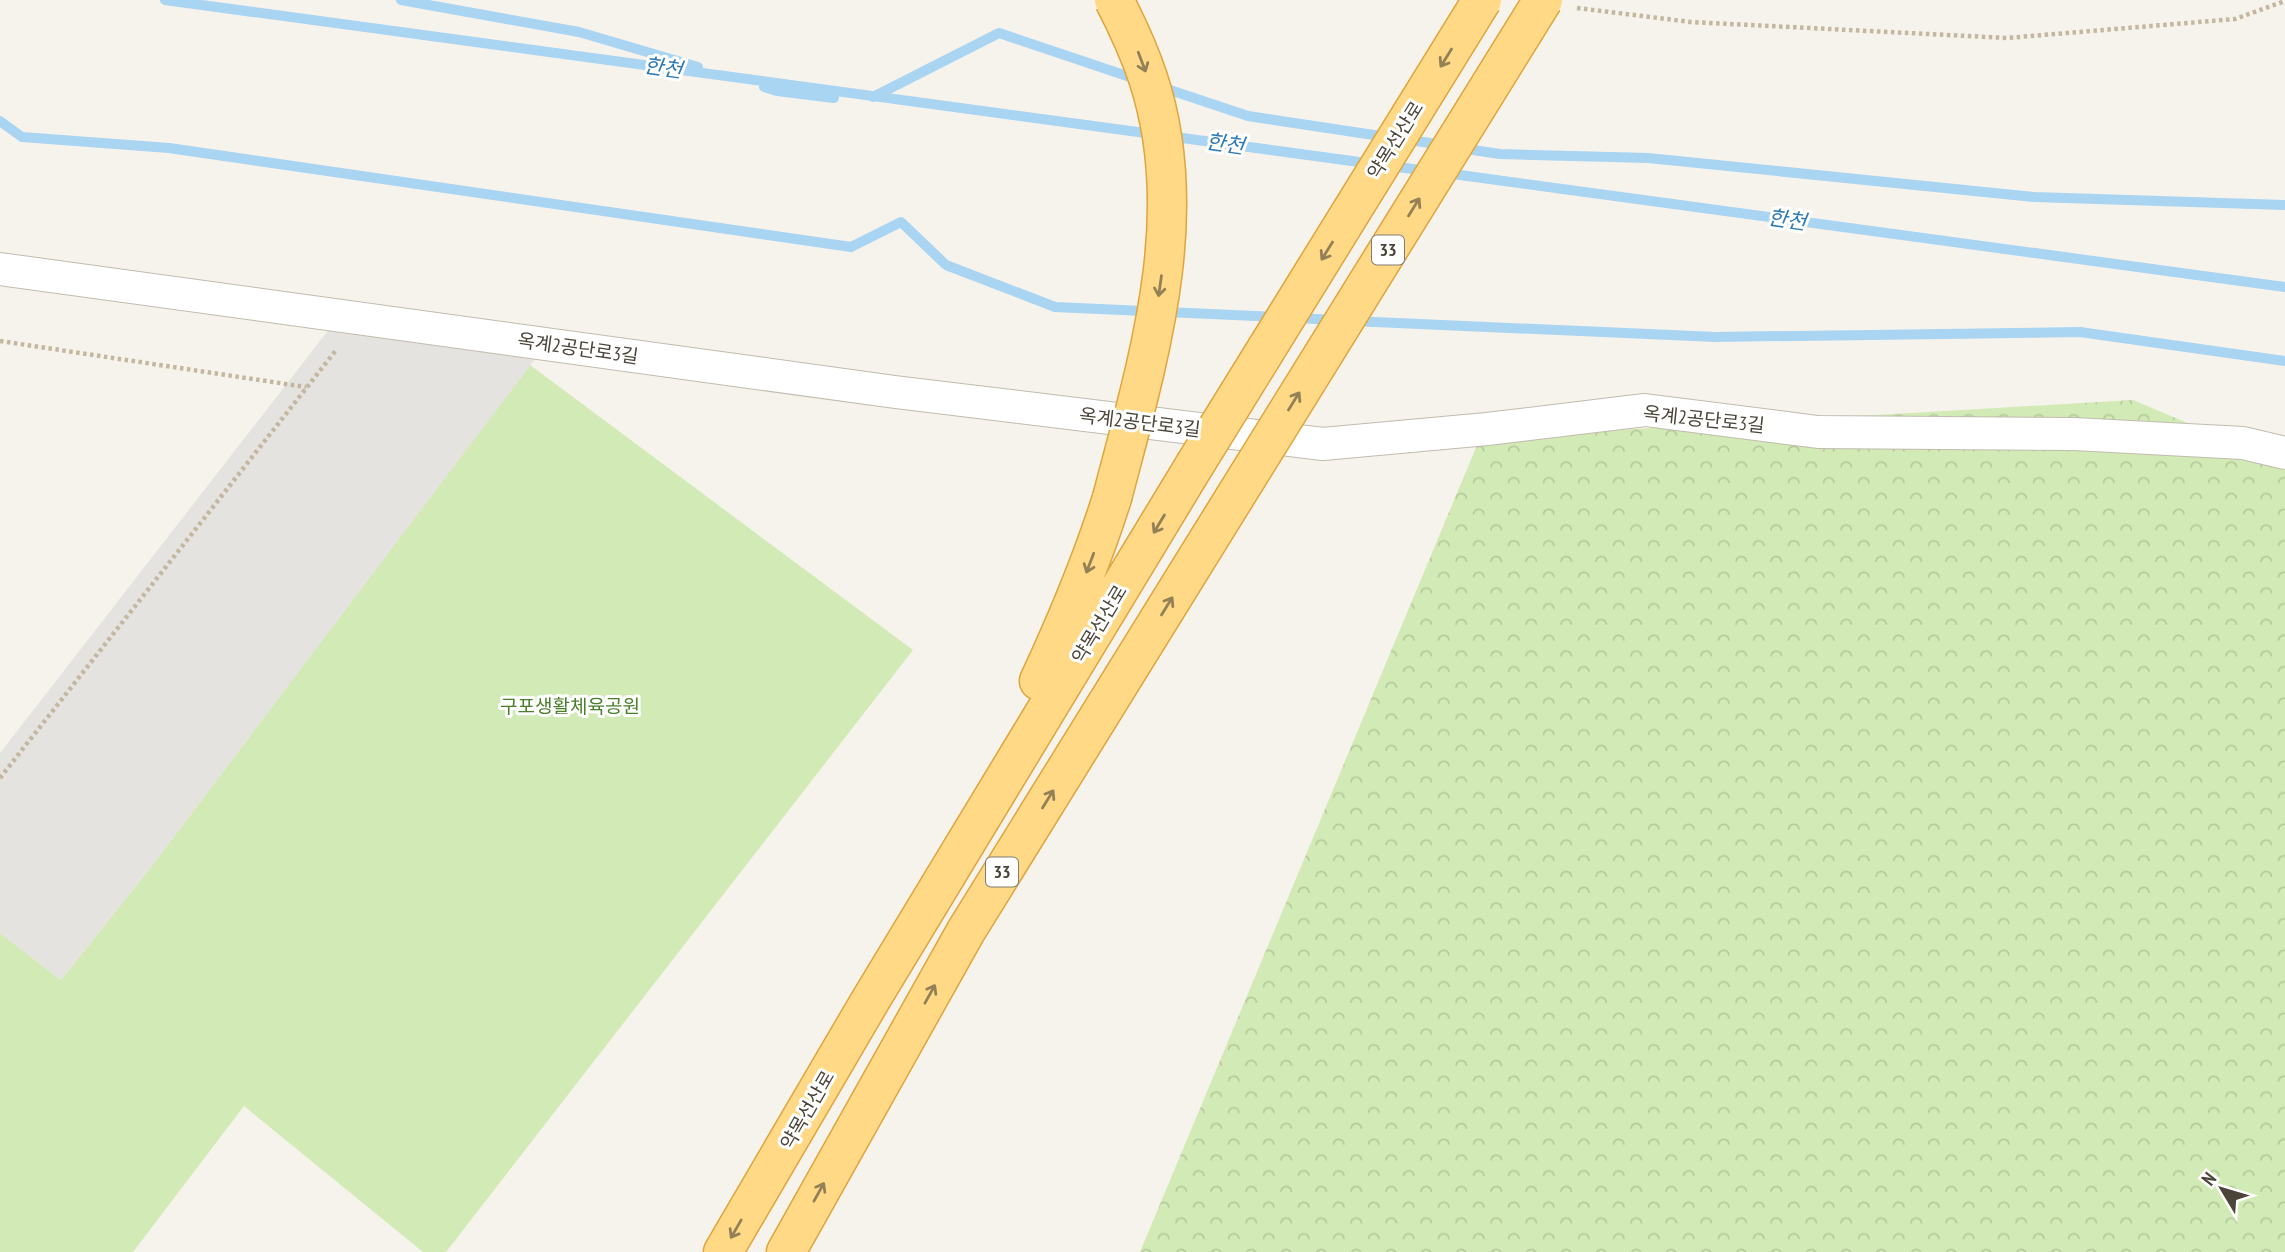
<svg xmlns="http://www.w3.org/2000/svg" width="2285" height="1252" font-family="'PT Sans Narrow','Noto Sans KR',sans-serif">
<style>
.green{fill:#d2eab5}
.forest{fill:url(#forest-crowns)}
.parking{fill:#e5e3e0}
.lines{fill:none;stroke-linecap:round;stroke-linejoin:round}
.stream{stroke:#a9d4f2;stroke-width:10}
.minor-casing{stroke:#c2bbae;stroke-width:34}
.trunk-casing{stroke:#e0a43c;stroke-width:41}
.path{stroke:#c4b79f;stroke-width:4.5;stroke-dasharray:3.5 3.5;stroke-linecap:butt}
.minor{stroke:#fff;stroke-width:32}
.trunk{stroke:#ffd985;stroke-width:38}
.trunk-bridge-casing{stroke:#e0a43c;stroke-width:41;stroke-linecap:butt}
.trunk-bridge{stroke:#ffd985;stroke-width:38}
.oneway{stroke:#938057}
.labels{text-anchor:middle;stroke-width:6;stroke-linejoin:round;paint-order:stroke}
.shield{fill:#fff;stroke:#817c74;stroke-width:2}
.shield-label{font-size:18px;font-weight:bold;fill:#4b4439}
.street-label{font-size:19px;fill:#4b4439;stroke:#fff}
.park-label{font-size:19px;fill:#4a7f2a;stroke:#fff}
.water-label{font-size:21px;font-style:italic;fill:#2e7ab2;stroke:#fff}
</style>
<defs>
<pattern id="forest-crowns" width="20" height="18" patternUnits="userSpaceOnUse" patternTransform="scale(1.75)"><rect width="20" height="18" fill="#d2eab5"/><path d="M2 6a3 3 0 1 1 6 0M12 15a3 3 0 1 1 6 0" fill="none" stroke="#b6ca9c"/></pattern>
</defs>
<rect width="100%" height="100%" fill="#f6f3ec"/>
<!-- green -->
<path class="green" d="M530,365L913,650L446,1252H423L244,1106L133,1252H0V933L61,980L151,867Z"/>
<!-- forest -->
<path class="forest" d="M2133,400L2285,464V1252H1140L1480,438Z"/>
<!-- parking -->
<path class="parking" d="M330,328L538,355L151,867L61,980L0,933V753Z"/>
<g class="lines">
<!-- stream -->
<path class="stream" d="M165,0L1374,164
M401,0L579,32L698,67
M1158,86L1248,116L1387,137
M764,87L777,91L834,98
M873,97L999,33L1139,80
M0,121L22,137L169,148L851,247L901,222L946,265L1055,307L1277,317
M1403,139L1443,145
M1459,148L1500,154L1648,158L2034,197L2285,205
M1389,166L1429,171
M1445,173L2285,287
M1296,318L1336,320
M1352,321L1716,337L2080,332L2285,361"/>
<!-- minor casing -->
<g class="minor-casing">
<path id="minor" d="M0,269L895,392L1323,444L1487,429L1645,410L1818,432L2074,434L2243,443L2285,453"/>
</g>
<!-- trunk casing -->
<g class="trunk-casing">
<path id="trunk" d="M1039,681C1067,621 1092,561 1112,498
M723,1252L870,1001L1194,466
M786,1252L966,931L1233,500"/>
</g>
<!-- path -->
<path class="path" d="M1577,8L1691,22L2007,38L2235,19L2285,1
M0,341L306,387
M0,778L337,349"/>
<!-- minor -->
<use href="#minor" class="minor"/>
<!-- trunk -->
<use href="#trunk" class="trunk"/>
<!-- trunk-bridge casing -->
<g class="trunk-bridge-casing">
<path id="trunk-bridge" d="M1194,466L1482,0
M1112,498C1147,364 1194,216 1148,78C1139,51 1127,25 1114,0
M1233,500L1543,0"/>
</g>
<!-- trunk-bridge -->
<use href="#trunk-bridge" class="trunk-bridge"/>
</g>
<!-- one-way arrows -->
<defs><path id="oneway-shaft" d="M-6 0H5M1.5-3L5.5 0L1.5 3" fill="none" stroke-width="1.6" stroke-linecap="round" stroke-linejoin="round" transform="scale(1.75)"/></defs>
<g class="oneway">
<use href="#oneway-shaft" transform="translate(1446 58) rotate(122)"/>
<use href="#oneway-shaft" transform="translate(1142 62) rotate(69)"/>
<use href="#oneway-shaft" transform="translate(1414 207) rotate(-58)"/>
<use href="#oneway-shaft" transform="translate(1327 251) rotate(122)"/>
<use href="#oneway-shaft" transform="translate(1160 286) rotate(98)"/>
<use href="#oneway-shaft" transform="translate(1294 401) rotate(-58)"/>
<use href="#oneway-shaft" transform="translate(1159 524) rotate(121)"/>
<use href="#oneway-shaft" transform="translate(1090 563) rotate(111)"/>
<use href="#oneway-shaft" transform="translate(1167 606) rotate(-58)"/>
<use href="#oneway-shaft" transform="translate(1048 799) rotate(-58)"/>
<use href="#oneway-shaft" transform="translate(930 994) rotate(-61)"/>
<use href="#oneway-shaft" transform="translate(819 1192) rotate(-61)"/>
<use href="#oneway-shaft" transform="translate(736 1229) rotate(120)"/>
</g>
<g class="labels">
<!-- shield labels -->
<g class="shield">
<rect x="1372" y="235.5" width="32" height="29" rx="5"/>
<rect x="986" y="857.5" width="32" height="29" rx="5"/>
</g>
<g class="shield-label">
<text x="1388" y="256">33</text>
<text x="1002" y="878">33</text>
</g>
<!-- street labels -->
<g class="street-label">
<text transform="translate(1395 140) rotate(-58)" y="7">약목선산로</text>
<text transform="translate(578 348) rotate(8)" y="7">옥계2공단로3길</text>
<text transform="translate(1704 419) rotate(6)" y="7">옥계2공단로3길</text>
<text transform="translate(1140 422) rotate(7)" y="7">옥계2공단로3길</text>
<text transform="translate(1099 624) rotate(-59)" y="7">약목선산로</text>
<text transform="translate(807 1110) rotate(-60)" y="7">약목선산로</text>
</g>
<!-- park labels -->
<g class="park-label">
<text x="570" y="713">구포생활체육공원</text>
</g>
<!-- water labels -->
<g class="water-label">
<text transform="translate(663 68) rotate(8)" y="7">한천</text>
<text transform="translate(1225 144) rotate(8)" y="7">한천</text>
<text transform="translate(1787 220) rotate(8)" y="7">한천</text>
</g>
</g>
<!-- north arrow -->
<g transform="translate(2222 1189) rotate(308)" stroke="#ffffff" stroke-width="5" paint-order="stroke">
<path d="M0-5L12 26L0 18L-12 26Z" fill="#4b4439"/>
<text y="-10" font-size="19" font-weight="bold" text-anchor="middle" fill="#4b4439">N</text>
</g>
</svg>
